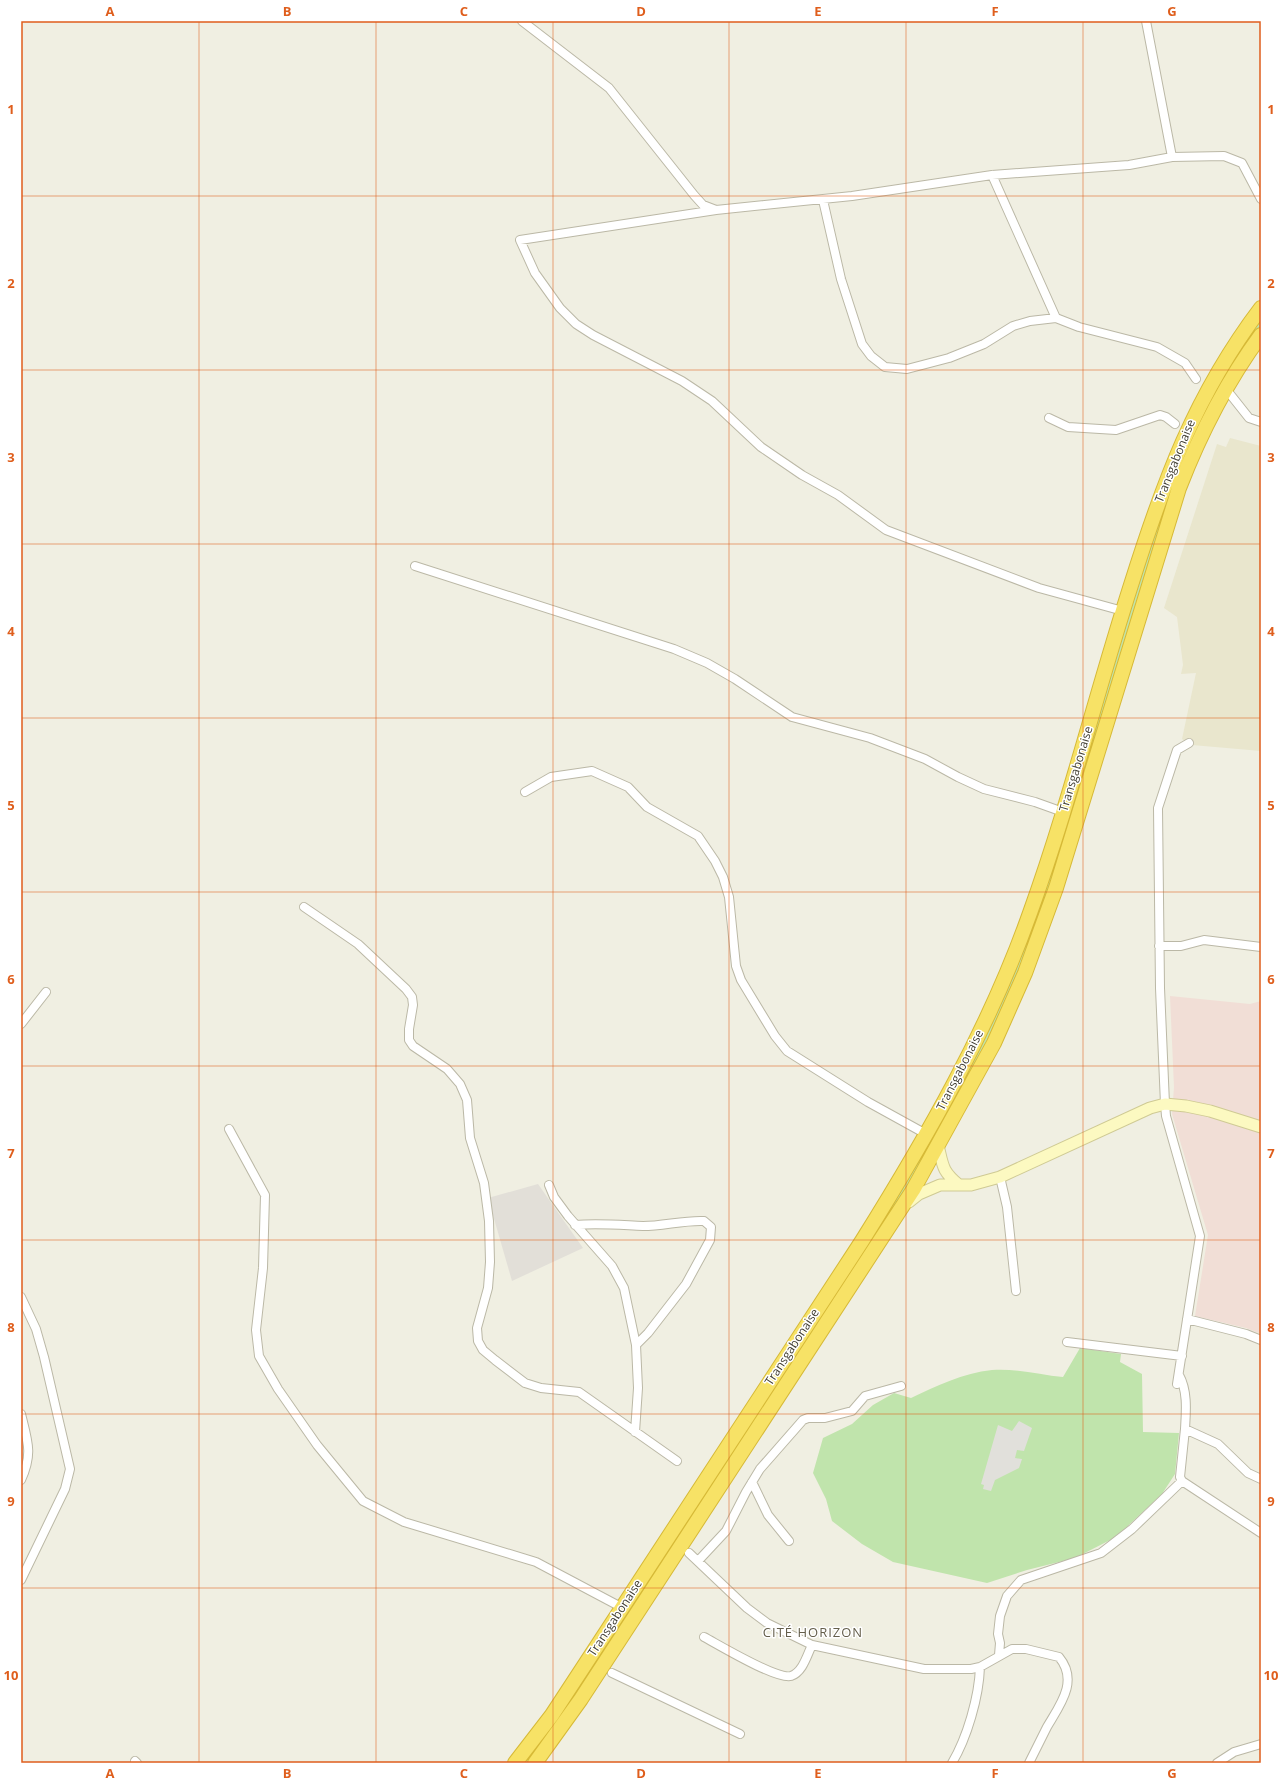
<svg xmlns="http://www.w3.org/2000/svg" width="1282" height="1784" font-family="'Open Sans',sans-serif">
<style>
.industrial{fill:#e2dfd8}
.education{fill:#e9e6cd}
.medical{fill:#f1ded6}
.green{fill:#c0e4ac}
.parking{fill:#e1e0db}
.lines{fill:none;stroke-linecap:round;stroke-linejoin:round}
.street-casing{stroke:#bbb8a6;stroke-width:10}
.secondary-casing{stroke:#cfca94;stroke-width:13}
.highway-casing{stroke:#d6b937;stroke-width:16}
.street{stroke:#fff;stroke-width:8}
.secondary{stroke:#fcf9c1;stroke-width:11}
.highway{stroke:#f7e266;stroke-width:14}
.grid{fill:none;stroke:#df5e1c;stroke-width:1;stroke-opacity:0.55}
.labels{text-anchor:middle;stroke-width:3;stroke-linejoin:round;paint-order:stroke}
.street-label{font-size:12px;fill:#423f33;stroke:#fff}
.neighbourhood-label{font-size:13px;letter-spacing:1px;fill:#645e4b;stroke:#fff}
.neatline{fill:none;stroke:#df5e1c;stroke-width:1.5}
.grid-label{font-size:13px;text-anchor:middle;font-weight:bold;fill:#df5e1c}
</style>
<rect width="100%" height="100%" fill="#f0efe2"/>
<!-- industrial -->
<path class="industrial" d="M538,1184L583,1248L512,1281L488,1198Z"/>
<!-- education -->
<path class="education" d="M1230,438L1261,446V751L1192,745L1182,739L1196,673L1181,674L1183,665L1177,617L1164,608L1217,444L1226,447Z"/>
<!-- medical -->
<path class="medical" d="M1170,996L1250,1004L1261,1001V1334L1246,1328L1195,1316L1208,1235L1172,1114L1174,1087Z"/>
<!-- green -->
<path class="green" d="M1261,318V326L1217,394L1031,943L983,1053L918,1171L577,1697L529,1763H523L891,1206C928,1147 962,1086 992,1023L1088,747L1147,554L1188,441L1226,370Z
M1080,1348L1121,1354L1120,1362L1142,1374L1143,1432L1179,1433L1175,1474L1162,1494L1116,1537L1075,1558L1027,1570L987,1583L893,1562L862,1544L832,1521L826,1499L813,1473L823,1438L852,1424L873,1405L894,1393L911,1398C936,1386 963,1373 992,1370C1015,1368 1040,1375 1063,1377Z"/>
<!-- parking -->
<path class="parking" d="M1019,1421L1032,1428L1024,1451L1017,1450L1015,1458L1022,1459L1019,1468L995,1480L991,1491L983,1489L984,1485L981,1484L998,1425L1012,1431Z"/>
<g class="lines">
<!-- street casing -->
<g class="street-casing">
<path id="street" d="M522,21L609,88L694,195L703,205L716,210L852,196L992,175L1129,165L1172,157L1224,156L1242,163L1261,199
M1146,21L1172,157
M992,175L1056,318
M823,200L841,279L862,344L871,356L885,367L907,369L949,358L984,344L1013,326L1030,321L1056,318L1079,327L1157,347L1185,363L1196,379
M716,210L520,240L535,273L560,308L576,324L593,335L682,381L712,401L761,447L802,475L838,495L886,530L1039,588L1123,611
M1226,389L1249,418L1261,422
M1049,418L1068,427L1116,430L1160,415L1166,417L1175,424
M415,566L674,649L707,663L735,679L792,717L870,738L925,759L958,777L984,789L1035,802L1063,812
M525,792L551,777L592,771L628,787L647,807L698,836L715,861L723,877L729,897L736,966L741,980L775,1036L787,1051L868,1102L926,1134
M304,907L358,944L406,989L412,997L413,1005L409,1029V1040L413,1046L447,1069L460,1084L467,1100L470,1138L484,1183L489,1221L490,1262L488,1288L477,1328L478,1341L483,1350L495,1360L525,1383L541,1388L579,1392L677,1461
M1159,946H1181L1204,940L1261,947
M21,1024L46,992
M229,1129L265,1195L263,1268L256,1330L259,1356L278,1389L317,1445L363,1501L404,1522L536,1562L621,1607
M1000,1177L1007,1207L1016,1291
M549,1185L554,1197L568,1216L612,1266L624,1288L636,1345
M575,1225C598,1223 620,1225 643,1226C663,1226 684,1220 704,1221L711,1227L710,1240L686,1284L648,1333L636,1345L638,1388L635,1432
M21,1297L36,1329L44,1357L70,1469L65,1489L21,1580
M1187,1319L1246,1334L1261,1340
M1067,1342L1182,1356
M1179,1375C1188,1391 1186,1412 1185,1429L1218,1444L1248,1473L1261,1479
M1177,1384L1200,1236L1166,1116L1165,1104L1160,988L1158,808L1177,750L1189,743
M21,1414C28,1442 33,1454 21,1480
M1185,1429L1180,1477L1182,1481L1261,1533
M752,1482L768,1515L789,1541
M689,1553L747,1608L767,1623L812,1645L924,1669H971L980,1667L1012,1649H1026L1059,1657C1079,1681 1060,1705 1047,1727C1041,1739 1035,1751 1029,1763
M698,1561L726,1531L746,1492L760,1469L803,1420L808,1418H825L852,1411L865,1396L901,1386
M704,1637C719,1645 777,1680 791,1676C803,1672 807,1655 812,1645
M999,1655L1000,1643L998,1634L1000,1616L1007,1596L1021,1580L1101,1553L1132,1529L1182,1481
M612,1673L740,1734
M135,1761L137,1763
M952,1763C967,1738 979,1697 980,1667
M1217,1763L1234,1752L1261,1744"/>
</g>
<!-- secondary casing -->
<g class="secondary-casing">
<path id="secondary" d="M938,1145C943,1166 942,1171 959,1185
M909,1202L919,1194L940,1185H971L1000,1177L1150,1108L1165,1104L1186,1106L1210,1111L1261,1127"/>
</g>
<!-- highway casing -->
<g class="highway-casing">
<path id="highway" d="M515,1763L552,1715L862,1241C927,1137 989,1029 1030,913C1069,805 1096,694 1131,585C1163,483 1195,395 1261,308
M535,1763L581,1699L913,1190L994,1043L1025,973L1056,888L1179,488C1200,434 1227,381 1261,335"/>
</g>
<!-- street -->
<use href="#street" class="street"/>
<!-- secondary -->
<use href="#secondary" class="secondary"/>
<!-- highway -->
<use href="#highway" class="highway"/>
</g>
<!-- grid -->
<path class="grid" d="M199,21V1763M376,21V1763M553,21V1763M729,21V1763M906,21V1763M1083,21V1763M21,196H1261M21,370H1261M21,544H1261M21,718H1261M21,892H1261M21,1066H1261M21,1240H1261M21,1414H1261M21,1588H1261"/>
<g class="labels">
<!-- street labels -->
<g class="street-label">
<text transform="translate(1175 461) rotate(-68)" y="4">Transgabonaise</text>
<text transform="translate(1076 769) rotate(-73)" y="4">Transgabonaise</text>
<text transform="translate(960 1070) rotate(-63)" y="4">Transgabonaise</text>
<text transform="translate(792 1347) rotate(-57)" y="4">Transgabonaise</text>
<text transform="translate(615 1618) rotate(-57)" y="4">Transgabonaise</text>
</g>
<!-- neighbourhood labels -->
<g class="neighbourhood-label">
<text x="813" y="1637">CITÉ HORIZON</text>
</g>
</g>
<!-- border -->
<rect width="1282" height="1784" fill="none" stroke="#ffffff" stroke-width="44"/>
<rect x="22" y="22" width="1238" height="1740" class="neatline"/>
<g class="grid-label">
<text x="110" y="16">A</text>
<text x="287" y="16">B</text>
<text x="464" y="16">C</text>
<text x="641" y="16">D</text>
<text x="818" y="16">E</text>
<text x="995" y="16">F</text>
<text x="1172" y="16">G</text>
<text x="11" y="114">1</text>
<text x="1271" y="114">1</text>
<text x="11" y="288">2</text>
<text x="1271" y="288">2</text>
<text x="11" y="462">3</text>
<text x="1271" y="462">3</text>
<text x="11" y="636">4</text>
<text x="1271" y="636">4</text>
<text x="11" y="810">5</text>
<text x="1271" y="810">5</text>
<text x="11" y="984">6</text>
<text x="1271" y="984">6</text>
<text x="11" y="1158">7</text>
<text x="1271" y="1158">7</text>
<text x="11" y="1332">8</text>
<text x="1271" y="1332">8</text>
<text x="11" y="1506">9</text>
<text x="1271" y="1506">9</text>
<text x="11" y="1680">10</text>
<text x="1271" y="1680">10</text>
<text x="110" y="1778">A</text>
<text x="287" y="1778">B</text>
<text x="464" y="1778">C</text>
<text x="641" y="1778">D</text>
<text x="818" y="1778">E</text>
<text x="995" y="1778">F</text>
<text x="1172" y="1778">G</text>
</g>
</svg>
